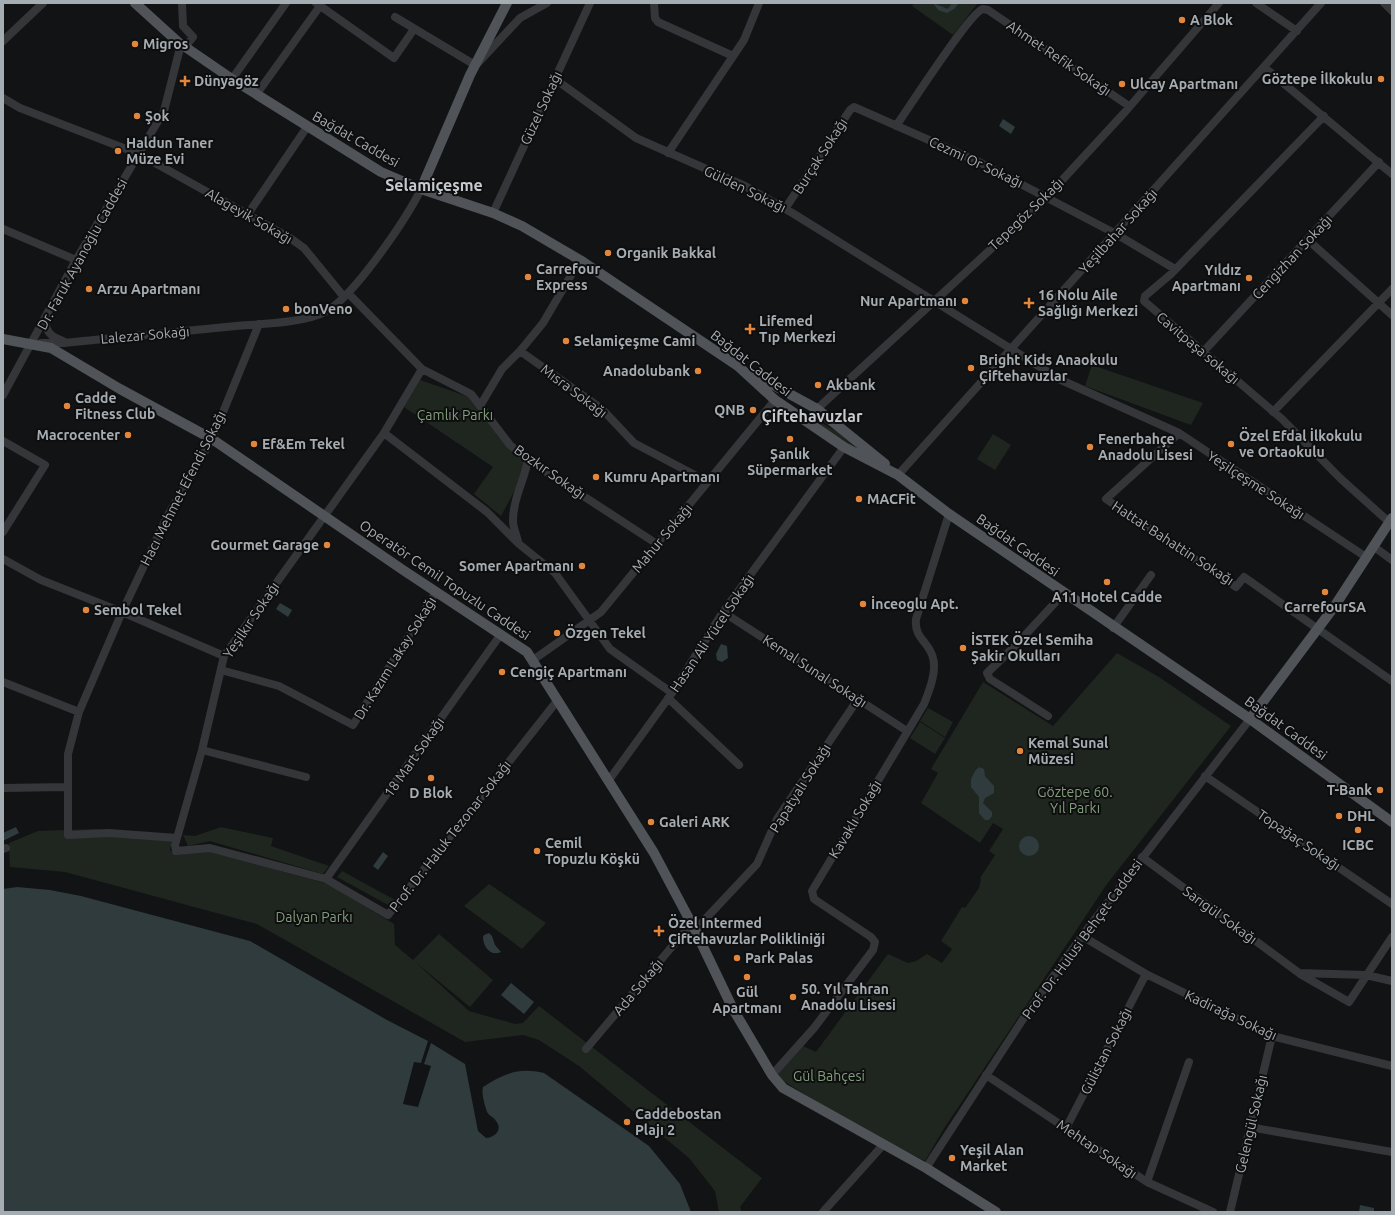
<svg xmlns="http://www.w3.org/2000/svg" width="1395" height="1215" font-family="Ubuntu,sans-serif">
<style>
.green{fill:#1f261f}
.water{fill:#2f3b3d}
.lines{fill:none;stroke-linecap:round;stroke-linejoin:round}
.minor{stroke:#343639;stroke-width:8}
.major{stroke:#505357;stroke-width:10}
.poi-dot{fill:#e2863c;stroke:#0e0e0f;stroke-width:1.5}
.labels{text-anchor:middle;stroke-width:4;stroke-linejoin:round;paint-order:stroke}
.poi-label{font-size:14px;font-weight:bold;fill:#a5adb3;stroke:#0e0e0f;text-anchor:start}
.street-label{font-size:14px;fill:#a5adb3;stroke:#0e0e0f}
.park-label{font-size:14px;fill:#829d7d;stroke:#0e0e0f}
.quarter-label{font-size:16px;font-weight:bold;fill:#c6cbd0;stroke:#0e0e0f}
</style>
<rect width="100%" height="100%" fill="#121314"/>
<!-- green -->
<path class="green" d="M914,3H978L953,35L912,6Z
M1092,365L1203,403L1191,425L1085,386Z
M420,380L469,397L525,460L521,479L501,516L474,494L493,467L404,407Z
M818,421L838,432L856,448L821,426Z
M993,434L1011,445L995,470L977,459Z
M1117,653L1159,677L1231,726L1107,884L943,1130L925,1161L859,1127L783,1081L778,1074L803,1046L816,1052L888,954L908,963L916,961L927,954L942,963L952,949L941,941L962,907L965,908L979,888L981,879L980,878L995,855L989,851L1003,829L993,823L980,843L921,803L938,773L931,769L983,682L1053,726Z
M928,708L953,722L945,737L920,721Z
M920,722L945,738L935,754L910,738Z
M221,827L273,838L271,846L329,866L323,874L210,841L188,846L183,835L195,836Z
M95,829L173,834L170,850L173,853L206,850L328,884L394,924L395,945L413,960L439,934L493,980L470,1007L414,961L469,1011L515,1024L523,1023L539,1006L762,1178L740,1207L742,1212H719L715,1191L689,1158L579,1066L539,1040L523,1035L465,1042L257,924L65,872L10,867L9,843L38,831Z
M342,871L395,900L390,906L337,877Z
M489,884L546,923L522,949L464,906Z"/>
<!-- water -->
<path class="water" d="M933,3L948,9L952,3H959L954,9L947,13L938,10Z
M1003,119L1015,127L1011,134L999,126Z
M280,603L292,610L288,617L276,609Z
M721,644L727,646L728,658L722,662L717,660L716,654Z
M979,767L984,769L985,776L994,786V793L985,798L983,803L992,812V816L989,820H985L979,813V797L971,787V779L975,771Z
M16,827L19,833L3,841V833Z
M1019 846a10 10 0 1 1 20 0a10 10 0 1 1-20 0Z
M383,852L388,856L378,870L373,866Z
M17,887L50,890L81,896L250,941L387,1020L428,1041L421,1063L414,1062L403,1104L418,1107L431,1066L424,1064L431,1043L465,1064L478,1131L486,1138C495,1137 503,1130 496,1121C494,1117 489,1116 487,1112C485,1106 481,1093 483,1087C504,1074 518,1067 544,1073L649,1146L680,1184L691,1212H3V889Z
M489,933L492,936L495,945L501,952C491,957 483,947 483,937L484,935Z
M511,983L534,1002L524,1014L501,995Z
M1360,1205L1374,1208V1212H1359Z"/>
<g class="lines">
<!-- minor -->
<path class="minor" d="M182,3L183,26L193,37L185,47
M316,3L394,58L414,29
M654,3L655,18L658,22L733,56
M1256,3L1297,31
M1384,3L1392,11
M395,17L475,65
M3,41L43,3
M478,63L520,18L547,3
M1264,67L1392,174
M232,79L286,3
M555,79L636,138L745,186L794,214L1061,380L1179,433L1366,557
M256,95L320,6
M3,98L20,108L139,154L290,238L304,248L344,297
M1324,116L1171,274L1145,296L1144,301L1282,419L1341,479L1389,522
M896,126C908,109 970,12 983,9L988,10L1129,106
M668,153L744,40L759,3
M785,209L850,110L854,107L981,163L1116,234L1175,269
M493,213L590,3
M248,214L307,127
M3,229L76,260
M1308,240L1392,315
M348,293L422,369L471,394L510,445L528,460L657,544
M46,318C44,331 51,337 63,341
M41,343H64C121,337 178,332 236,326C260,324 304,323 325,312C353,298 407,218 421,189
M520,351L602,409L634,443L708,482
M1204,351L1379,162
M422,369L384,433L224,656L202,750L175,845L176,851L210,848L326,879L388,915L557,701
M3,395L76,260L164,111L181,44
M480,406L502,369L520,351L543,323L580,260
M817,409L1041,203L1125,112L1219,3
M1273,412L1392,289
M384,433L487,512L519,544L555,573L610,649L672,693
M1179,433L1106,499L1236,587L1244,577L1392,681
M3,441L45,465L3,532
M898,475L1321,3
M518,542C517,536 513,528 513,521C513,499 524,481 528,460
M1373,546L1392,560
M3,559L41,580L122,612L224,656
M723,612L907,731
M1113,628L1151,575
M533,660L601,612L775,400
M221,670L279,686L353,725L436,592
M3,682L79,712
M668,698L739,765
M1048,716L990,679L987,673L1014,647L1064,593
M202,750L306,777
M1205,776L1392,904
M609,780L672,693L723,612L844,447
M3,788L67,787
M177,838L109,833L68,835V754L79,712L122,612L168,515L212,439L259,324
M3,849L6,848
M1142,857L1299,973L1366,975L1392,981
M326,879L501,634
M695,930L757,864L777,819L858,699
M1082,936L1146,974L1272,1036L1392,1066
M1300,974L1349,1002L1392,937
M586,1049L691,924
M772,1075L814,1028L873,950L875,942L871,937L814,899L812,891L924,704C929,691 937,672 933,658C929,641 914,639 916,619L949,514
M986,1075L1147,1182L1213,1212
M1249,1127L1392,1152
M1066,1128L1146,974
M926,1168L1025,1016L1082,936L1250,719
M1147,1182L1189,1062
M823,1212L883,1145
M1230,1212L1272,1036"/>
<!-- major -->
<path class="major" d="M135,3L178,42L232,79L381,172L421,189L493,213L522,226L580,260L738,366L775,400L844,447L898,475L949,514L1250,719L1392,822
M421,189L470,75L507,3
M3,339L51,348L120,389L212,439L403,570L527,652L654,853L695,930L733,1009L772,1075L783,1088L926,1168L996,1212
M753,374L817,409L885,464
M1250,719L1334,607L1392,518"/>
</g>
<!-- markers -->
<g class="poi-dot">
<circle cx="1182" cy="20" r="4"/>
<circle cx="135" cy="44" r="4"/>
<circle cx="1381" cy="79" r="4"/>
<path d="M183 75h4v4h4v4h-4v4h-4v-4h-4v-4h4z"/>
<circle cx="1122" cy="84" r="4"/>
<circle cx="137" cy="116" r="4"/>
<circle cx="118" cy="151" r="4"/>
<circle cx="608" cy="253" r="4"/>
<circle cx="528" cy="277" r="4"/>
<circle cx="1249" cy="278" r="4"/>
<circle cx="89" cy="289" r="4"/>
<circle cx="965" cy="301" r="4"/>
<path d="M1027 297h4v4h4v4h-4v4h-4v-4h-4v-4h4z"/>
<circle cx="286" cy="309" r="4"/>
<path d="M748 323h4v4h4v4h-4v4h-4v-4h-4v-4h4z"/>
<circle cx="566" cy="341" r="4"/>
<circle cx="971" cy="368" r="4"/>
<circle cx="698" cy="371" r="4"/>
<circle cx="818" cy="385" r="4"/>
<circle cx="67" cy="406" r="4"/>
<circle cx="753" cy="410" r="4"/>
<circle cx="128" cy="435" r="4"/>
<circle cx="790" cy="439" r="4"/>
<circle cx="254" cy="444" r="4"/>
<circle cx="1231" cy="444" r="4"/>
<circle cx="1090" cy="447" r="4"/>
<circle cx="596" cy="477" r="4"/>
<circle cx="859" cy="499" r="4"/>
<circle cx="327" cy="545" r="4"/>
<circle cx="582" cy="566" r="4"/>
<circle cx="1107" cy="582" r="4"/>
<circle cx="1325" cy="592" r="4"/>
<circle cx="863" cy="604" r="4"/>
<circle cx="86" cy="610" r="4"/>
<circle cx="557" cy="633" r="4"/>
<circle cx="963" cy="648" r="4"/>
<circle cx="502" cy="672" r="4"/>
<circle cx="1020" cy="751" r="4"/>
<circle cx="431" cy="778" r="4"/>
<circle cx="1380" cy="790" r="4"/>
<circle cx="1339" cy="816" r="4"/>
<circle cx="651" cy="822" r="4"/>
<circle cx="1358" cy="830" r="4"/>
<circle cx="537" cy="851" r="4"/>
<path d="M657 925h4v4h4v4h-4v4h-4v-4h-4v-4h4z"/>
<circle cx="737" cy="958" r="4"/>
<circle cx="747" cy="977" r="4"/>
<circle cx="793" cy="997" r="4"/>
<circle cx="627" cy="1122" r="4"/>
<circle cx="952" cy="1158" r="4"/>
</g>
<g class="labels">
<!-- poi labels -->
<g class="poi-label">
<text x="1190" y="25">A Blok</text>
<text x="143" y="49">Migros</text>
<text x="1373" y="84" text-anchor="end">Göztepe İlkokulu</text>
<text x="194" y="86">Dünyagöz</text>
<text x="1130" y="89">Ulcay Apartmanı</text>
<text x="145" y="121">Şok</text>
<text x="126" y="148">Haldun Taner<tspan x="126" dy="16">Müze Evi</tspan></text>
<text x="616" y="258">Organik Bakkal</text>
<text x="536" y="274">Carrefour<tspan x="536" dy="16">Express</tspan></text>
<text x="1241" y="275" text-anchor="end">Yıldız<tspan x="1241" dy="16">Apartmanı</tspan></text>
<text x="97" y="294">Arzu Apartmanı</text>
<text x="1038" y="300">16 Nolu Aile<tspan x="1038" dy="16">Sağlığı Merkezi</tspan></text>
<text x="957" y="306" text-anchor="end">Nur Apartmanı</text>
<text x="294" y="314">bonVeno</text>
<text x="759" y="326">Lifemed<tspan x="759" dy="16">Tıp Merkezi</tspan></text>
<text x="574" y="346">Selamiçeşme Cami</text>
<text x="979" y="365">Bright Kids Anaokulu<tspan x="979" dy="16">Çiftehavuzlar</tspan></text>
<text x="690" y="376" text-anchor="end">Anadolubank</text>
<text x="826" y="390">Akbank</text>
<text x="75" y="403">Cadde<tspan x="75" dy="16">Fitness Club</tspan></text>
<text x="745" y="415" text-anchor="end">QNB</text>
<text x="120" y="440" text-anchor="end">Macrocenter</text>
<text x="1239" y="441">Özel Efdal İlkokulu<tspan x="1239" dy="16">ve Ortaokulu</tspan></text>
<text x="1098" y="444">Fenerbahçe<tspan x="1098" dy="16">Anadolu Lisesi</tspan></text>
<text x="262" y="449">Ef&amp;Em Tekel</text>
<text x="790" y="459" text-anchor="middle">Şanlık<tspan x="790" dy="16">Süpermarket</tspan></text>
<text x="604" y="482">Kumru Apartmanı</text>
<text x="867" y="504">MACFit</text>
<text x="319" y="550" text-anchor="end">Gourmet Garage</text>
<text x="574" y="571" text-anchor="end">Somer Apartmanı</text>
<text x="1107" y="602" text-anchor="middle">A11 Hotel Cadde</text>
<text x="871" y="609">İnceoglu Apt.</text>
<text x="1325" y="612" text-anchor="middle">CarrefourSA</text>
<text x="94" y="615">Sembol Tekel</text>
<text x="565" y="638">Özgen Tekel</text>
<text x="971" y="645">İSTEK Özel Semiha<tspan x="971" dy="16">Şakir Okulları</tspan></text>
<text x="510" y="677">Cengiç Apartmanı</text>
<text x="1028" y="748">Kemal Sunal<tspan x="1028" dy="16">Müzesi</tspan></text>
<text x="1372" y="795" text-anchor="end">T-Bank</text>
<text x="431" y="798" text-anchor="middle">D Blok</text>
<text x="1347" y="821">DHL</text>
<text x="659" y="827">Galeri ARK</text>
<text x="545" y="848">Cemil<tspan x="545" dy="16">Topuzlu Köşkü</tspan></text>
<text x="1358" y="850" text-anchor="middle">ICBC</text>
<text x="668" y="928">Özel Intermed<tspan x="668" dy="16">Çiftehavuzlar Polikliniği</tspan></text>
<text x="745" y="963">Park Palas</text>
<text x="801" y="994">50. Yıl Tahran<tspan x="801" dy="16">Anadolu Lisesi</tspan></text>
<text x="747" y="997" text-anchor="middle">Gül<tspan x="747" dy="16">Apartmanı</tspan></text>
<text x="635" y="1119">Caddebostan<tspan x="635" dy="16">Plajı 2</tspan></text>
<text x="960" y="1155">Yeşil Alan<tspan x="960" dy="16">Market</tspan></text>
</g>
<!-- street labels -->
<g class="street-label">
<text transform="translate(1059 58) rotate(34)" y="5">Ahmet Refik Sokağı</text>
<text transform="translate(541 108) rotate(-65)" y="5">Güzel Sokağı</text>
<text transform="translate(356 139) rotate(30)" y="5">Bağdat Caddesi</text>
<text transform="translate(820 156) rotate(-57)" y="5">Burçak Sokağı</text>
<text transform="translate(976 162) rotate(25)" y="5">Cezmi Or Sokağı</text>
<text transform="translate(745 189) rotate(26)" y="5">Gülden Sokağı</text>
<text transform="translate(1026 214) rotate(-44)" y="5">Tepegöz Sokağı</text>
<text transform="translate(249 216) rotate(30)" y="5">Alageyik Sokağı</text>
<text transform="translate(1118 231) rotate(-48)" y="5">Yeşilbahar Sokağı</text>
<text transform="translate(82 254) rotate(-61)" y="5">Dr. Faruk Ayanoğlu Caddesi</text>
<text transform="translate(1292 257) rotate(-47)" y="5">Cengizhan Sokağı</text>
<text transform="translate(145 335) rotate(-5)" y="5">Lalezar Sokağı</text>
<text transform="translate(1198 348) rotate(40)" y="5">Cavitpaşa sokağı</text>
<text transform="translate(751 363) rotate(38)" y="5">Bağdat Caddesi</text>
<text transform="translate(574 391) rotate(37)" y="5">Mısra Sokağı</text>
<text transform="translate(550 472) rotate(35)" y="5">Bozkır Sokağı</text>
<text transform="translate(1256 485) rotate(33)" y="5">Yeşilçeşme Sokağı</text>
<text transform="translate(183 488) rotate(-63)" y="5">Hacı Mehmet Efendi Sokağı</text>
<text transform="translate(662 538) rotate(-50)" y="5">Mahur Sokağı</text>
<text transform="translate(1173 543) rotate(33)" y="5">Hattat Bahattin Sokağı</text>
<text transform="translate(1018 545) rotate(35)" y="5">Bağdat Caddesi</text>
<text transform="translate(445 580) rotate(34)" y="5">Operatör Cemil Topuzlu Caddesi</text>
<text transform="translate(251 620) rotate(-56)" y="5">Yeşilkır Sokağı</text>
<text transform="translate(712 633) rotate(-56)" y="5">Hasan Ali Yücel Sokağı</text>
<text transform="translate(395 658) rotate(-58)" y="5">Dr. Kazım Lakay Sokağı</text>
<text transform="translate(815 671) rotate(33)" y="5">Kemal Sunal Sokağı</text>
<text transform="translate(1286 728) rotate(36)" y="5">Bağdat Caddesi</text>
<text transform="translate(414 757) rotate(-55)" y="5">18 Mart Sokağı</text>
<text transform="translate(800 788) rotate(-58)" y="5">Papatyalı Sokağı</text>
<text transform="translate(855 819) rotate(-59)" y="5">Kavaklı Sokağı</text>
<text transform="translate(450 836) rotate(-52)" y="5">Prof. Dr. Haluk Tezonar Sokağı</text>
<text transform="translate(1299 840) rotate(34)" y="5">Topağaç Sokağı</text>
<text transform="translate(1220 915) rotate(36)" y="5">Sarıgül Sokağı</text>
<text transform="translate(1082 939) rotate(-54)" y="5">Prof. Dr. Hulusi Behçet Caddesi</text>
<text transform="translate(638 987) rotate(-50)" y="5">Ada Sokağı</text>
<text transform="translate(1231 1015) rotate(25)" y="5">Kadirağa Sokağı</text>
<text transform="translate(1106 1051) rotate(-63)" y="5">Gülistan Sokağı</text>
<text transform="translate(1251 1124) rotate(-77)" y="5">Gelengül Sokağı</text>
<text transform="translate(1097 1149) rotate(34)" y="5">Mehtap Sokağı</text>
</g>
<!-- park labels -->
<g class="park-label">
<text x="455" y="420">Çamlık Parkı</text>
<text x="1075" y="797">Göztepe 60.<tspan x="1075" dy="16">Yıl Parkı</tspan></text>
<text x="314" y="922">Dalyan Parkı</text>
<text x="829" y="1081">Gül Bahçesi</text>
</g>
<!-- quarter labels -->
<g class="quarter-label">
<text x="434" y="191">Selamiçeşme</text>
<text x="812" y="422">Çiftehavuzlar</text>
</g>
</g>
<!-- border -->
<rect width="1395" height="1215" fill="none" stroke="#a5adb3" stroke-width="8"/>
</svg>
